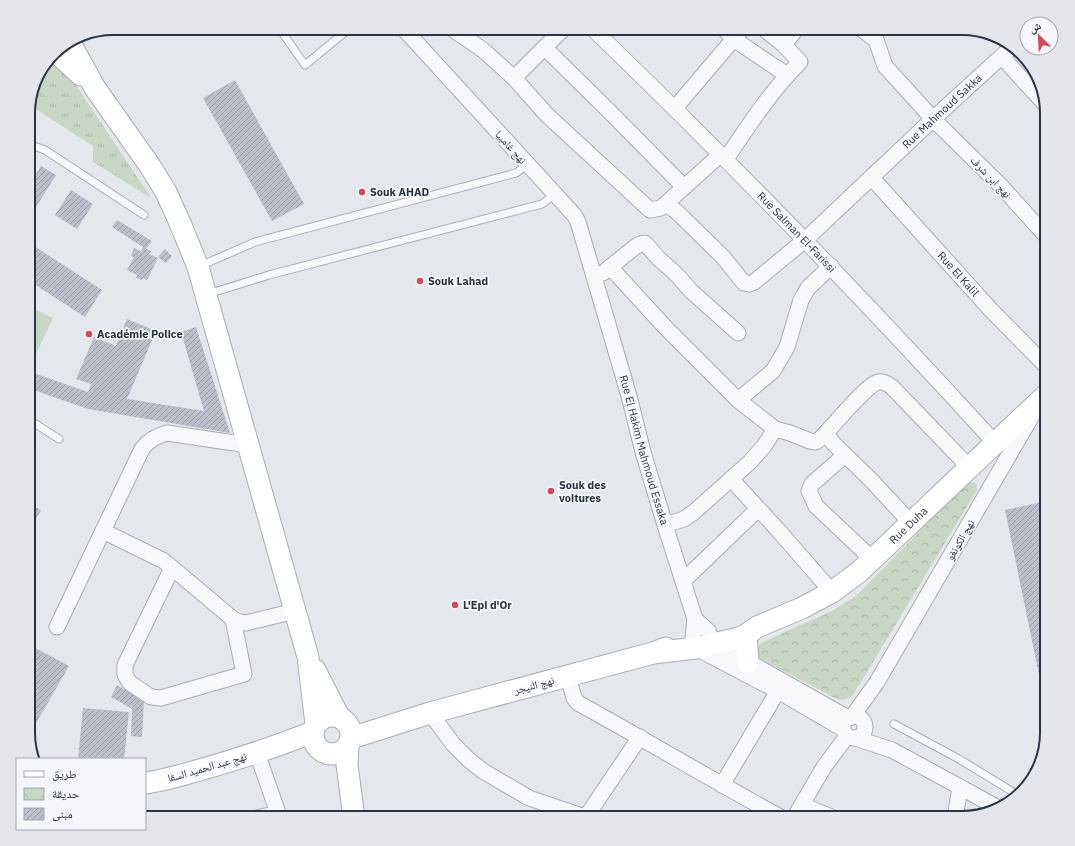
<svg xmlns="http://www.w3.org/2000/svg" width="1075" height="846" font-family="'IBM Plex Sans','Noto Naskh Arabic',sans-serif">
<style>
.grass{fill:url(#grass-tufts)}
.park{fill:url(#park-crowns)}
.garden{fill:#c9d6c5}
.building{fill:url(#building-hatch)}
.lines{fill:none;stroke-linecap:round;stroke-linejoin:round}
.lane-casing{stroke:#a9aeb7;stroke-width:9}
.street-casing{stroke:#a9aeb7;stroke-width:17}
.secondary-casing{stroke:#a9aeb7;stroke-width:23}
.lane{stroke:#f7f8fa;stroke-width:7}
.street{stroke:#f7f8fa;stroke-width:15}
.secondary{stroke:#fff;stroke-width:21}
.poi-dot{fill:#d1495b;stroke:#f4f6f9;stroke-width:1.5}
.labels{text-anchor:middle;stroke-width:3.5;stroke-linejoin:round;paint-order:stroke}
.street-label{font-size:11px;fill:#2b3445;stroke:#f4f6f9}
.poi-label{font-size:11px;font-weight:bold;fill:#2b3445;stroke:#f4f6f9;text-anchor:start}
.rim{fill:none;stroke:#2b3445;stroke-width:2}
</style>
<defs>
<pattern id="grass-tufts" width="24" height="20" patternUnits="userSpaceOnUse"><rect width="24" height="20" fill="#c9d6c5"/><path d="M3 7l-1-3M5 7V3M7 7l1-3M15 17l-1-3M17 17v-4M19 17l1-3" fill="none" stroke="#adb8ab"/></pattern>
<pattern id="park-crowns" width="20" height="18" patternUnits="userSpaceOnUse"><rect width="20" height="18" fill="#c9d6c5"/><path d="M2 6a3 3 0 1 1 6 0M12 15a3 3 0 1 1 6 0" fill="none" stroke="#adb8ab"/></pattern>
<pattern id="building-hatch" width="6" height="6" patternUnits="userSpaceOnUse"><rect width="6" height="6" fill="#bbc0ca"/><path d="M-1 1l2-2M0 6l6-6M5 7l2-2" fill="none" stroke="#989da6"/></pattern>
</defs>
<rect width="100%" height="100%" fill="#e4e7ec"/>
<!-- grass -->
<path class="grass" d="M45,64L58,66L74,82L151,198L93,162V146L36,109L28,121V107L37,75Z"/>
<!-- park -->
<path class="park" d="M968,482L975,483L977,486V490L853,695C847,700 843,701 835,698L759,658L756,654L755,650L761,643L834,610L856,596Z"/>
<!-- garden -->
<path class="garden" d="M28,306L53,318L35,356L28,352Z"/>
<!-- building -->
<path class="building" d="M235,80L304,204L272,221L203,98Z
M41,166L56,175L28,220V186Z
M71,190L93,204L77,229L55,215Z
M117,220L152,241L146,249L112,227Z
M28,242L102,290L85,317L28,280Z
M143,247L151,251L149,254L158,258L147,280L143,278L142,280L136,278L137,275L127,270L134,257L131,256L134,248L141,251Z
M165,249L172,256L166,263L158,257Z
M127,319L156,331L127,399L204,411L181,332L196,327L230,433L88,409L28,388V371L88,392L91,384L76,379L94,337L116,346Z
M1047,501V693L1043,694L1005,510Z
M28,503L41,510L28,533Z
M28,644L69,666L35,725L29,723L28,725Z
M117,685L144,701L142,737L131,736L132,709L111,697Z
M83,708L129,712L124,759H78Z"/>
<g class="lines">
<!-- lane casing -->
<g class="lane-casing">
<path id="lane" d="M279,28L305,65L350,28
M28,144L45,150L144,215
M200,266L255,242L516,173L527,165
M208,294L269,275L542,204L555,194
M28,419L59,439
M894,724L959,759L1018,795"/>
</g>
<!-- street casing -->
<g class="street-casing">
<g id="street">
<path id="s1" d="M403,28L555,194L575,216L578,222L629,396L643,452L665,525L695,619L693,637L696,648L778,691L843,729"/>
<path d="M451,28L483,50L514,78L547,115L650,210L661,208L721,154"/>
<path id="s2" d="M592,28C731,162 865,300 995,443"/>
<path d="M723,28L735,40L787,75"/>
<path d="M860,28L876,40L885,66L933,119L1001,186L1047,237"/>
<path d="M784,45L797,28"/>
<path d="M545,48L611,113L684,187"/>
<path d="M1002,57L1045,104"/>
<path d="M514,78L564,28"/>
<path d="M675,108L743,28"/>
<path d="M726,159C749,125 771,91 800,62L784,45L763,28"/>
<path id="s3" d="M872,178L990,309L1047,367"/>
<path id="s4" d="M666,204L677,212L723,257L744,283L749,284L754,282L805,240L933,119L1013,46"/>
<path d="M610,267L666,328L738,400L775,429L790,433L810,441L815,442L820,439C831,429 866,385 878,382C883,381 888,384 892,387L969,467"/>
<path d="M603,273L635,247L640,244L645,243L659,259L676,274L691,291L738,333"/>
<path d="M738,400L773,371L787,347L801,300L808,288L831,266"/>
<path d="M826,433L833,443L871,480L910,522"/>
<path d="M845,455L812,484L809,491L816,506L872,559"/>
<path d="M731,479L778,530L832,592"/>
<path d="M665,525L684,519L694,512L750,462L764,446L775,429"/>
<path d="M103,531L164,561L233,619L239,622L246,623L295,611"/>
<path d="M172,568L125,665V675L130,683L151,697L161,698L244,674L233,619"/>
<path d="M683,581L758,509"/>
<path d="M695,619L709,632L712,644L731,652L848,718"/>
<path d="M57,627L142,449C149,440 156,436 167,433L248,445"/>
<path d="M568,676L574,698L578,703C647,741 714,781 782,818"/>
<path d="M430,713L453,744L469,760L483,771L529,798L588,818"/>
<circle cx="854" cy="727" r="11"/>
<path d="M852,717L877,682L1033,414"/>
<path d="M855,738L892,750L960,787L1000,809"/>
<path d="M257,753L278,813L257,818"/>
<path d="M722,785L782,684"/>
<path d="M802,805L834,818"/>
<path d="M586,817L640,737"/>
<path d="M794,818L824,767L847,736"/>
<path d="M955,818L960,787"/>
</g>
</g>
<!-- secondary casing -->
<g class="secondary-casing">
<g id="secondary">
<path d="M69,41L95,88L150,166L166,192L180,223L198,267L308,657L316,724"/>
<path d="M55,51L81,75"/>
<path d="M746,635L748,662"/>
<path id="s5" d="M653,653L696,648L739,638L746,635L757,627L802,608L832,592L859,572L1047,394"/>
<path d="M315,670L339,717"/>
<circle cx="332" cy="735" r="19"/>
<path d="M351,738L430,713L653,653L666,648"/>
<path d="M348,746L347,765L354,818"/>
<path d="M145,783C162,781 179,776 196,771C236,760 275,747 313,732"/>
</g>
</g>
<!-- lane -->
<use href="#lane" class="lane"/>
<!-- street -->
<use href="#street" class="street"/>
<!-- secondary -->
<use href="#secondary" class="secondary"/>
</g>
<!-- markers -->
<g class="poi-dot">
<circle cx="362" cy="192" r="4"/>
<circle cx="420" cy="281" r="4"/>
<circle cx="89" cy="334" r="4"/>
<circle cx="551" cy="491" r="4"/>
<circle cx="455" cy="605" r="4"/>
</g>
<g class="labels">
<!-- street labels -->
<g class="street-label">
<text dy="4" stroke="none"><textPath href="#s4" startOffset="376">Rue Mahmoud Sakka</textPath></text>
<text transform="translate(511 147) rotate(48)" y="4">نهج غامبيا</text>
<text transform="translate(991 177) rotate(46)" y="4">نهج ابن شرف</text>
<text dy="4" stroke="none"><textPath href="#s2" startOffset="289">Rue Salman El-Farissi</textPath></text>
<text dy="4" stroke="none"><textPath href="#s3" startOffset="129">Rue El Kalil</textPath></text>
<text dy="4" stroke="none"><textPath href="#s1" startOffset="499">Rue El Hakim Mahmoud Essaka</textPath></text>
<text dy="4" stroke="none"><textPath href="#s5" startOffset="293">Rue Duha</textPath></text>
<text transform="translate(960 540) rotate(-60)" y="4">نهج الكونغو</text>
<text transform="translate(534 685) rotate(-15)" y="4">نهج النيجر</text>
<text transform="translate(207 767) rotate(-16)" y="4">نهج عبد الحميد السقا</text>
</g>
<!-- poi labels -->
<g class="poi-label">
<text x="370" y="196">Souk AHAD</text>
<text x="428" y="285">Souk Lahad</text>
<text x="97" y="338">Académie Police</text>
<text x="559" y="489">Souk des<tspan x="559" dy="13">voitures</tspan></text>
<text x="463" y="609">L'Epi d'Or</text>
</g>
</g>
<!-- crop -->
<path d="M0 0H1075V846H0ZM113 35H962A78 78 0 0 1 1040 113V733A78 78 0 0 1 962 811H113A78 78 0 0 1 35 733V113A78 78 0 0 1 113 35Z" fill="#e4e6eb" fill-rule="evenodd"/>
<path class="rim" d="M113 35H962A78 78 0 0 1 1040 113V733A78 78 0 0 1 962 811H113A78 78 0 0 1 35 733V113A78 78 0 0 1 113 35Z"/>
<!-- legend -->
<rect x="16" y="758" width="130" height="72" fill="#f4f6f9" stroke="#a4a8b1"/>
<rect x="24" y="771" width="20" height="6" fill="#ffffff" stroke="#a4a8b1"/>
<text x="52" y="778" font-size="12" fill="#2b3445">طريق</text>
<rect x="24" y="788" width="20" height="12" fill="url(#park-crowns)" stroke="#a4a8b1"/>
<text x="52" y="798" font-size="12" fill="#2b3445">حديقة</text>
<rect x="24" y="808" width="20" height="12" fill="url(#building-hatch)" stroke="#a4a8b1"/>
<text x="52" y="818" font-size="12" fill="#2b3445">مبنى</text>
<!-- north arrow -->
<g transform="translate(1039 36) rotate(336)"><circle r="19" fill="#f4f6f9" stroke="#a4a8b1"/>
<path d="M0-3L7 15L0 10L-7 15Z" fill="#d1495b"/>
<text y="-6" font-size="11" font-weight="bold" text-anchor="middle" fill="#2b3445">ش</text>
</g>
</svg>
